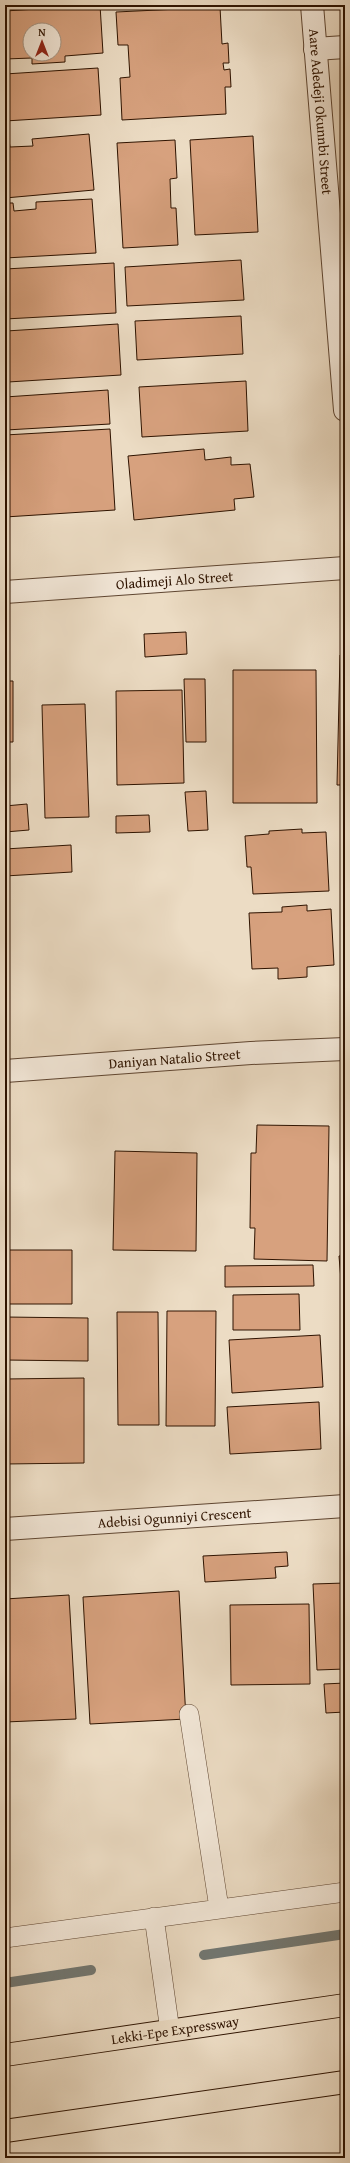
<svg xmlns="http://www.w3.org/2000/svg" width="350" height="2163" font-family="'Gentium Book Plus',serif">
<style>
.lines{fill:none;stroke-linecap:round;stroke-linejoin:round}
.stream{stroke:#717772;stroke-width:10}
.building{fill:#d7a17e;stroke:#2e1300;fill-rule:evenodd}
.service-casing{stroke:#5e4531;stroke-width:20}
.minor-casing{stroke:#5e4531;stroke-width:24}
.trunk-casing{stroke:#2e1300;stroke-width:24}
.service{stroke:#f3e8d9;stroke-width:19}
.minor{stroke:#f3e8d9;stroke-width:22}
.trunk{stroke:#ecdcc4;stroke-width:22}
.labels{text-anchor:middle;stroke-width:4;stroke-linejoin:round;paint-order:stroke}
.street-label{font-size:14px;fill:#2e1300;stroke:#f3e8d9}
</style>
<rect width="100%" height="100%" fill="#ecdcc4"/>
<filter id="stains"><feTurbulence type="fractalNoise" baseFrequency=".005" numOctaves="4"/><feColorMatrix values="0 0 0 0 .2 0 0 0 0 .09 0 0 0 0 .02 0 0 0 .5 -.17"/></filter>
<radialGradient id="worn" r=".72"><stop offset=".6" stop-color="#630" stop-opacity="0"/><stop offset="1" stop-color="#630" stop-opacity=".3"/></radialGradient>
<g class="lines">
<!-- stream -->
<path class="stream" d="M204,1955L345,1934
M5,1983L91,1970"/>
</g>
<!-- building -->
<path class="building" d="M100,5L103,53L65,56V62L32,64V58L5,59V11ZM30,30H54V54H30Z
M220,7L222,44L228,43L229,63H223L224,70L230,69L231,87H225L226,114L122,120L120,78L130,77L128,45H118L116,12Z
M98,68L101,115L5,121V74Z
M89,134L94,190L5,198V141L9,140L10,147L33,146L32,139Z
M253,136L258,232L195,235L190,140Z
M175,140L177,178L170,179L171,208H176L178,245L123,248L117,143Z
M92,199L96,253L5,258V203H13L14,211L36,209V202Z
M241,260L244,300L127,306L125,267Z
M114,263L116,313L5,319V269Z
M241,316L243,354L137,360L135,321Z
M118,324L121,375L8,382L6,331Z
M246,381L248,431L142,437L139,387Z
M108,390L110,424L6,430L5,397Z
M110,429L115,510L5,517V435Z
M204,449L205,460L231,457V465L250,464L254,497L234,499L235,510L134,520L128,456Z
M186,632L187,654L145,657L144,634Z
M340,655H345V785H337Z
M233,670H316L317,803H233Z
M184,679H205L206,742H186Z
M5,681H13V742H5Z
M182,690L184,783L117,785L116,691Z
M85,704L89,817L45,818L42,705Z
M206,791L208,830L188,831L185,792Z
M27,804L29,830L5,832V806Z
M149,815L150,832L116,833V816Z
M302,829V833L326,832L329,891L253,894L251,867H247L245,836L269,834V831Z
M71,845L72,872L5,876V849Z
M307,905V911L331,909L334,965L307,967V977L278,979V968L252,969L249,913L282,912V907Z
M257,1125L329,1126L327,1261L254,1259L255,1228H250L251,1153H256Z
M115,1151L197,1153L196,1251L113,1250Z
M7,1250H72V1304H7Z
M345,1255V1280H341L339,1256Z
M313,1265L314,1286L225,1287V1266Z
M299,1294L300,1330H233V1295Z
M344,1294H345V1435H344Z
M167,1311H216L215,1426H166Z
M117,1312H158L159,1425H118Z
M5,1317L88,1318V1361L5,1360Z
M320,1335L323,1387L232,1393L229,1340Z
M84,1378V1463L5,1464V1379Z
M319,1402L321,1449L230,1454L227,1407Z
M287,1552L288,1566L275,1567L276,1578L205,1582L203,1556Z
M345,1583V1669L317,1670L313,1584Z
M179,1591L186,1719L90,1724L83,1597Z
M69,1595L76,1719L5,1722V1599Z
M309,1604L310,1684L231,1685L230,1605Z
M345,1683V1712L326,1713L324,1684Z"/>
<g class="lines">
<!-- service casing -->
<g class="service-casing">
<path id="service" d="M189,1714L219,1908
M154,1917L170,2031
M5,1938L345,1892"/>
</g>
<!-- minor casing -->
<g class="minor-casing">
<g id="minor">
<path id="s1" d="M312,5L345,410"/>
<path d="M315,49L345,47"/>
<path id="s2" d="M5,592L345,568"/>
<path id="s3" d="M5,1071L251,1053L345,1049"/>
<path id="s4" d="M5,1529L345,1506"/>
</g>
</g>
<!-- trunk casing -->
<g class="trunk-casing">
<g id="trunk">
<path id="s5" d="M5,2055L345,2005"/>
<path d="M5,2131L345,2082"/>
</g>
</g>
<!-- service -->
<use href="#service" class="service"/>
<!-- minor -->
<use href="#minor" class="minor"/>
<!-- trunk -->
<use href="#trunk" class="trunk"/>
</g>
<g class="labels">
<!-- street labels -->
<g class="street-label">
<text dy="5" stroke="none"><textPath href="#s1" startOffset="107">Aare Adedeji Okunnbi Street</textPath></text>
<text dy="5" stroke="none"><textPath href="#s2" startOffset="170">Oladimeji Alo Street</textPath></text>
<text dy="5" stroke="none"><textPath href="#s3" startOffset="170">Daniyan Natalio Street</textPath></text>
<text dy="5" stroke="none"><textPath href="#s4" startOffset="170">Adebisi Ogunniyi Crescent</textPath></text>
<text dy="5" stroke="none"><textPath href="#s5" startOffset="172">Lekki-Epe Expressway</textPath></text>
</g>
</g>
<!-- margin -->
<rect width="350" height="2163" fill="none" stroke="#ecdcc4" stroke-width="20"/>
<rect x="6" y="6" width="338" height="2151" fill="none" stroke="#2e1300" stroke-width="2"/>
<rect x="10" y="10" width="330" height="2143" fill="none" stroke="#2e1300"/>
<!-- north arrow -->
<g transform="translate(42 42)"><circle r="19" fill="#f3e8d9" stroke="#a49382"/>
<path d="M0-3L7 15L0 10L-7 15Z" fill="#8f2418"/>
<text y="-6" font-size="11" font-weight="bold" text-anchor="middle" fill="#2e1300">N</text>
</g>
<rect width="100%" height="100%" filter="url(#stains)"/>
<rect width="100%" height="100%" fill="url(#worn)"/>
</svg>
